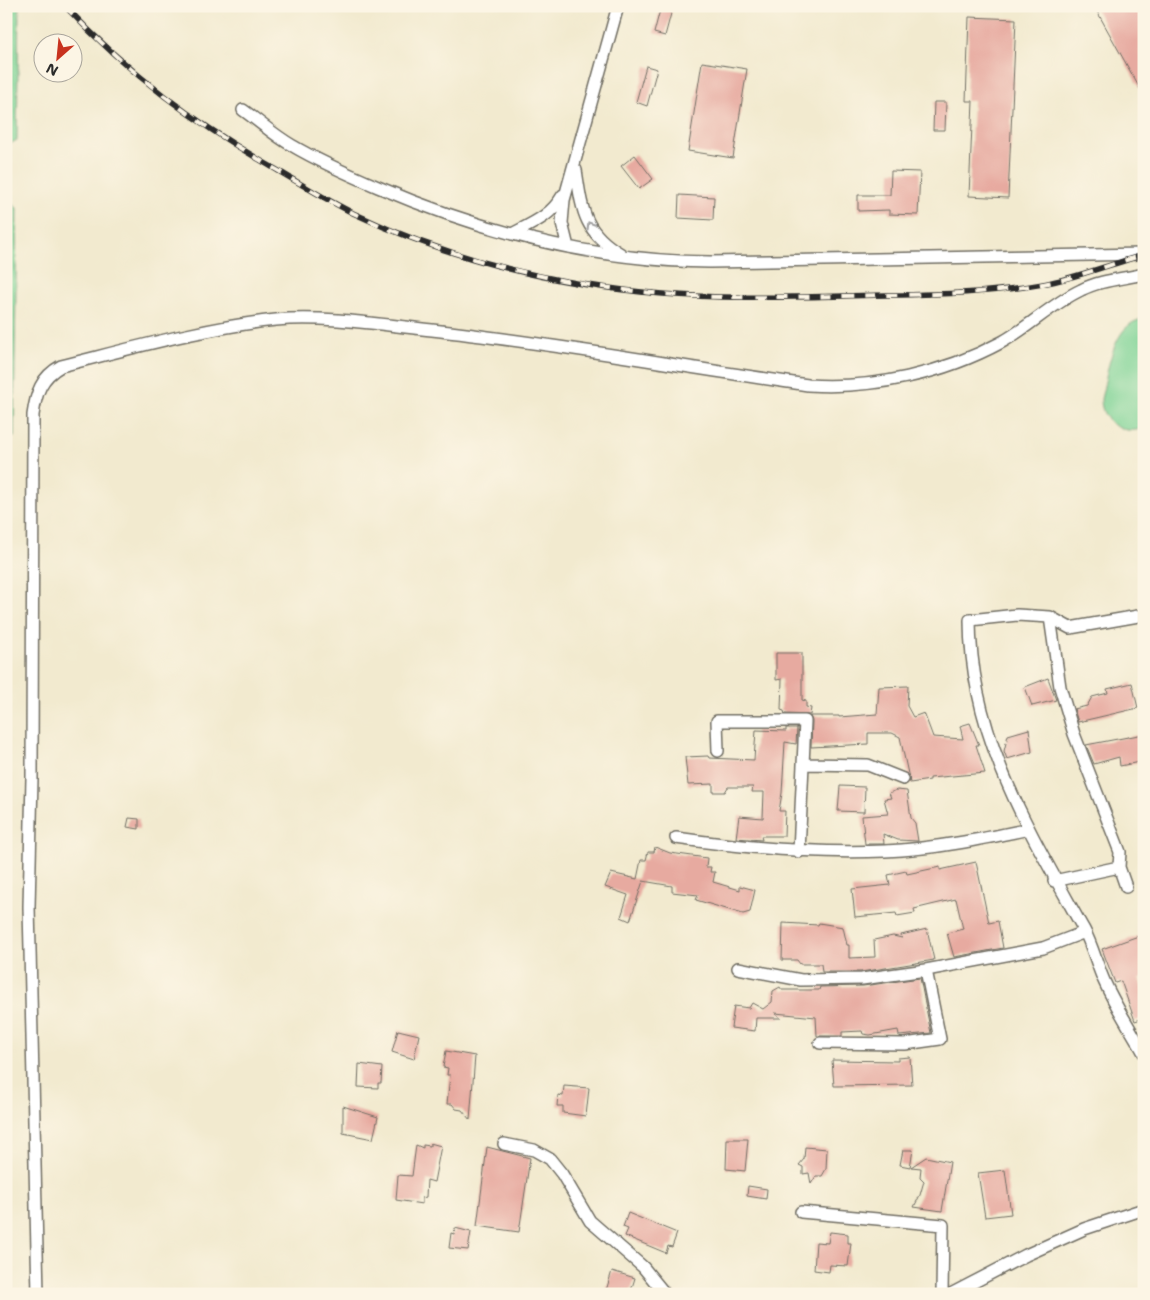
<svg xmlns="http://www.w3.org/2000/svg" width="1150" height="1300" font-family="'Shantell Sans',sans-serif">
<style>
.green{fill:#80d497;stroke:#568061}
.building{fill:#e7aaa0}
.lines{fill:none;stroke-linecap:round;stroke-linejoin:round}
.minor-casing{stroke:#716e64;stroke-width:14}
.minor{stroke:#fff;stroke-width:11}
.rail-casing{stroke:#2b2b2b;stroke-width:5.5}
.rail{stroke:#fcf5e5;stroke-width:4;stroke-dasharray:11;stroke-linecap:butt}
.oneway{stroke:#a0a0a0}
</style>
<rect width="100%" height="100%" fill="#fcf5e5"/>
<filter id="ink" filterUnits="userSpaceOnUse"><feTurbulence type="fractalNoise" baseFrequency=".02" numOctaves="2"/><feDisplacementMap in="SourceGraphic" scale="10" xChannelSelector="R" yChannelSelector="G"/><feConvolveMatrix kernelMatrix="1 2 1 2 8 2 1 2 1" color-interpolation-filters="sRGB"/></filter>
<filter id="wash" filterUnits="userSpaceOnUse"><feTurbulence type="fractalNoise" baseFrequency=".0096" numOctaves="4" result="noise"/><feDisplacementMap in="SourceGraphic" scale="20" xChannelSelector="R" yChannelSelector="G"/><feGaussianBlur stdDeviation="1.12" result="paint"/><feColorMatrix in="noise" values="0 0 0 0 0 0 0 0 0 0 0 0 0 0 0 0 0 1.4 0 .05"/><feComposite in="paint" operator="in"/></filter>
<g filter="url(#wash)">
<rect width="100%" height="100%" fill="#f2eacf"/>
<!-- green -->
<path class="green" d="M6,6H19L17,140L6,146Z
M6,199L17,208L14,437H6Z
M1144,319V428C1122,436 1101,422 1101,399C1108,373 1112,322 1144,319Z"/>
<g id="blocks">
<!-- building -->
<path class="building" d="M661,6H673L665,36L654,33Z
M1094,6H1140L1144,13V96Z
M969,17L1016,19L1008,198L969,196L973,101H966Z
M702,62L747,69L733,158L688,151Z
M646,66L657,69L647,106L636,102Z
M934,102H946L945,130H933Z
M635,155L653,179L639,189L621,166Z
M891,171L920,172L918,215L889,214V210L858,211V195H890Z
M679,195L714,197L713,220L678,218Z
M776,653H802V700L806,701V707L811,708L810,715L785,714L784,711L781,710L782,679L776,680Z
M1048,678L1056,700L1032,706L1025,687Z
M1132,683L1138,708L1078,722L1074,709L1087,706L1092,697L1108,693L1107,689Z
M908,686L907,706L913,717L924,713L933,737L963,739L960,726L970,723L979,745H976L985,773L930,778V780L910,783L900,737L892,733H868V744L811,747L812,721L810,716H839V717L877,714L879,687Z
M786,728H797L796,744L785,742L782,793L779,811H785L784,836H761L762,840L736,838L739,816L763,818L764,792H752L753,787H728L725,792H713V784L688,785L685,757L708,756L709,758L754,760L756,730L786,731Z
M1029,729L1032,752L1007,759L1004,751L1008,735Z
M1144,734V761L1120,766L1119,757L1094,764L1086,745Z
M840,786L865,787L864,812L838,811Z
M897,790L907,791L911,818L915,823L918,841L898,840L883,834L884,844H865L862,816L888,814L884,799L891,798L889,793Z
M129,818L139,819V829L127,827Z
M655,847L670,853L707,858L706,867H711L710,872H715L713,882L740,890V886L755,890L750,912L743,914L696,900L698,895L672,892V886L643,881L630,921L621,917L628,895L605,887L611,873L637,879L641,860H646L648,852H654Z
M976,862L989,923L998,921L1003,948L954,957L947,933L963,929L956,899L914,909L915,913L897,916L896,913L855,917L852,889L890,885L888,875L906,871L907,874L940,867V870Z
M783,923L818,925L819,923L843,927L847,945H849V958L875,957L874,940L893,936L902,938L901,935L927,929L934,960L861,972H822L821,964H800L797,960H782Z
M1144,934V978L1140,979L1144,990V1018L1135,1021L1121,981L1115,983L1102,949Z
M920,978L931,1033L899,1036L898,1030L870,1035L863,1034L862,1031L842,1032V1036H817L816,1017L775,1013L781,1018H756L755,1031L731,1028L734,1006L749,1008L752,1003L763,1009L772,1002L773,991L780,987L782,990H819L820,987L863,986Z
M398,1030L419,1035L414,1059L392,1052Z
M446,1051L475,1056L470,1120L462,1110L456,1109L452,1104H447L450,1075H447L448,1068L443,1067Z
M910,1057L912,1085L834,1086L832,1060L898,1061V1058Z
M359,1064L382,1067L381,1083H378V1088L358,1087Z
M564,1086L589,1088L586,1116L563,1113V1106H557L558,1095L563,1096Z
M343,1106L378,1117L373,1139L343,1133Z
M727,1139H748L745,1171L726,1169Z
M430,1143L441,1146L434,1182L427,1180L426,1197L422,1198V1204L396,1200L398,1175L412,1176L416,1145L423,1148V1145L430,1146Z
M487,1147L530,1158L519,1232L477,1226Z
M805,1147L827,1149L826,1169L822,1176H816L811,1184L809,1173L803,1174V1167L799,1165L804,1159Z
M903,1150H913L910,1167L900,1165Z
M926,1157L950,1162L942,1211L914,1207L920,1195L924,1181L920,1177L921,1168L911,1167Z
M1005,1170L1011,1214L985,1217L978,1173Z
M748,1186L767,1189L766,1199L747,1196Z
M628,1213L677,1233L672,1247L668,1246L666,1253L625,1236L628,1229L623,1227Z
M455,1228L471,1232L468,1250L449,1248L451,1233L454,1234Z
M830,1232L848,1234V1243H851L848,1266L830,1265L829,1272L814,1270L816,1242L828,1243Z
M612,1271L635,1278L630,1294H605Z"/>
</g>
</g>
<g filter="url(#ink)">
<use href="#blocks" fill-opacity="0" stroke="#716e64" stroke-width="1"/>
<g class="lines">
<!-- minor casing -->
<g class="minor-casing">
<path id="minor" d="M243,110C260,122 275,136 293,146C320,162 350,175 378,187C483,232 595,261 710,262L1144,254
M576,170C582,209 583,232 621,254
M512,234C533,223 551,216 563,195
M568,247L562,223L564,200L618,6
M1144,615L1070,628L1050,617L1017,615L970,620C970,736 1030,832 1084,930C1093,947 1097,966 1105,983C1116,1007 1131,1030 1144,1053
M1050,617L1060,687L1074,734L1120,852L1119,867L1054,881
M718,751L717,721H805L799,852
M805,764L868,765L903,779
M676,838C746,848 815,854 885,851C934,849 982,839 1029,829
M1119,867L1126,887
M738,968L801,980L862,979L926,970L1043,948L1085,932
M820,1043L905,1044L940,1039L926,970
M504,1144L534,1150L550,1159L562,1174L590,1221L643,1267L665,1294
M801,1212L943,1225L942,1294
M38,1294L29,907L32,778L33,415C36,393 41,377 61,366C129,349 207,327 276,320C322,315 385,325 432,330C558,344 682,367 808,385C874,389 943,374 1002,342C1029,327 1053,303 1081,290C1100,280 1123,279 1144,274
M951,1294L1026,1255L1084,1229L1144,1209"/>
</g>
<!-- minor -->
<use href="#minor" class="minor"/>
<!-- rail casing -->
<g class="rail-casing">
<path id="rail" d="M65,6C130,75 195,123 277,170C302,185 327,200 353,213C449,259 557,285 663,294C723,299 784,297 844,296C910,294 977,296 1043,284C1076,278 1110,264 1144,255"/>
</g>
<!-- rail -->
<use href="#rail" class="rail"/>
</g>
<!-- one-way arrows -->
<defs><path id="oneway-chevron" d="M-2-3.5L2.5 0L-2 3.5" fill="none" stroke-width="1.6" stroke-linecap="round" stroke-linejoin="round" transform="scale(1.25)"/></defs>
<use class="oneway" href="#oneway-chevron" transform="translate(590 225) rotate(-122)"/>
</g>
<!-- margin -->
<rect width="1150" height="1300" fill="none" stroke="#fcf5e5" stroke-width="25"/>
<!-- north arrow -->
<g transform="translate(58 58) rotate(207)"><circle r="24" fill="#fcf5e5" stroke="#a8a49b"/>
<path d="M0-4L9 19L0 12L-9 19Z" fill="#c8321e"/>
<text y="-8" font-size="14" font-weight="bold" text-anchor="middle" fill="#2b2b2b">N</text>
</g>
</svg>
